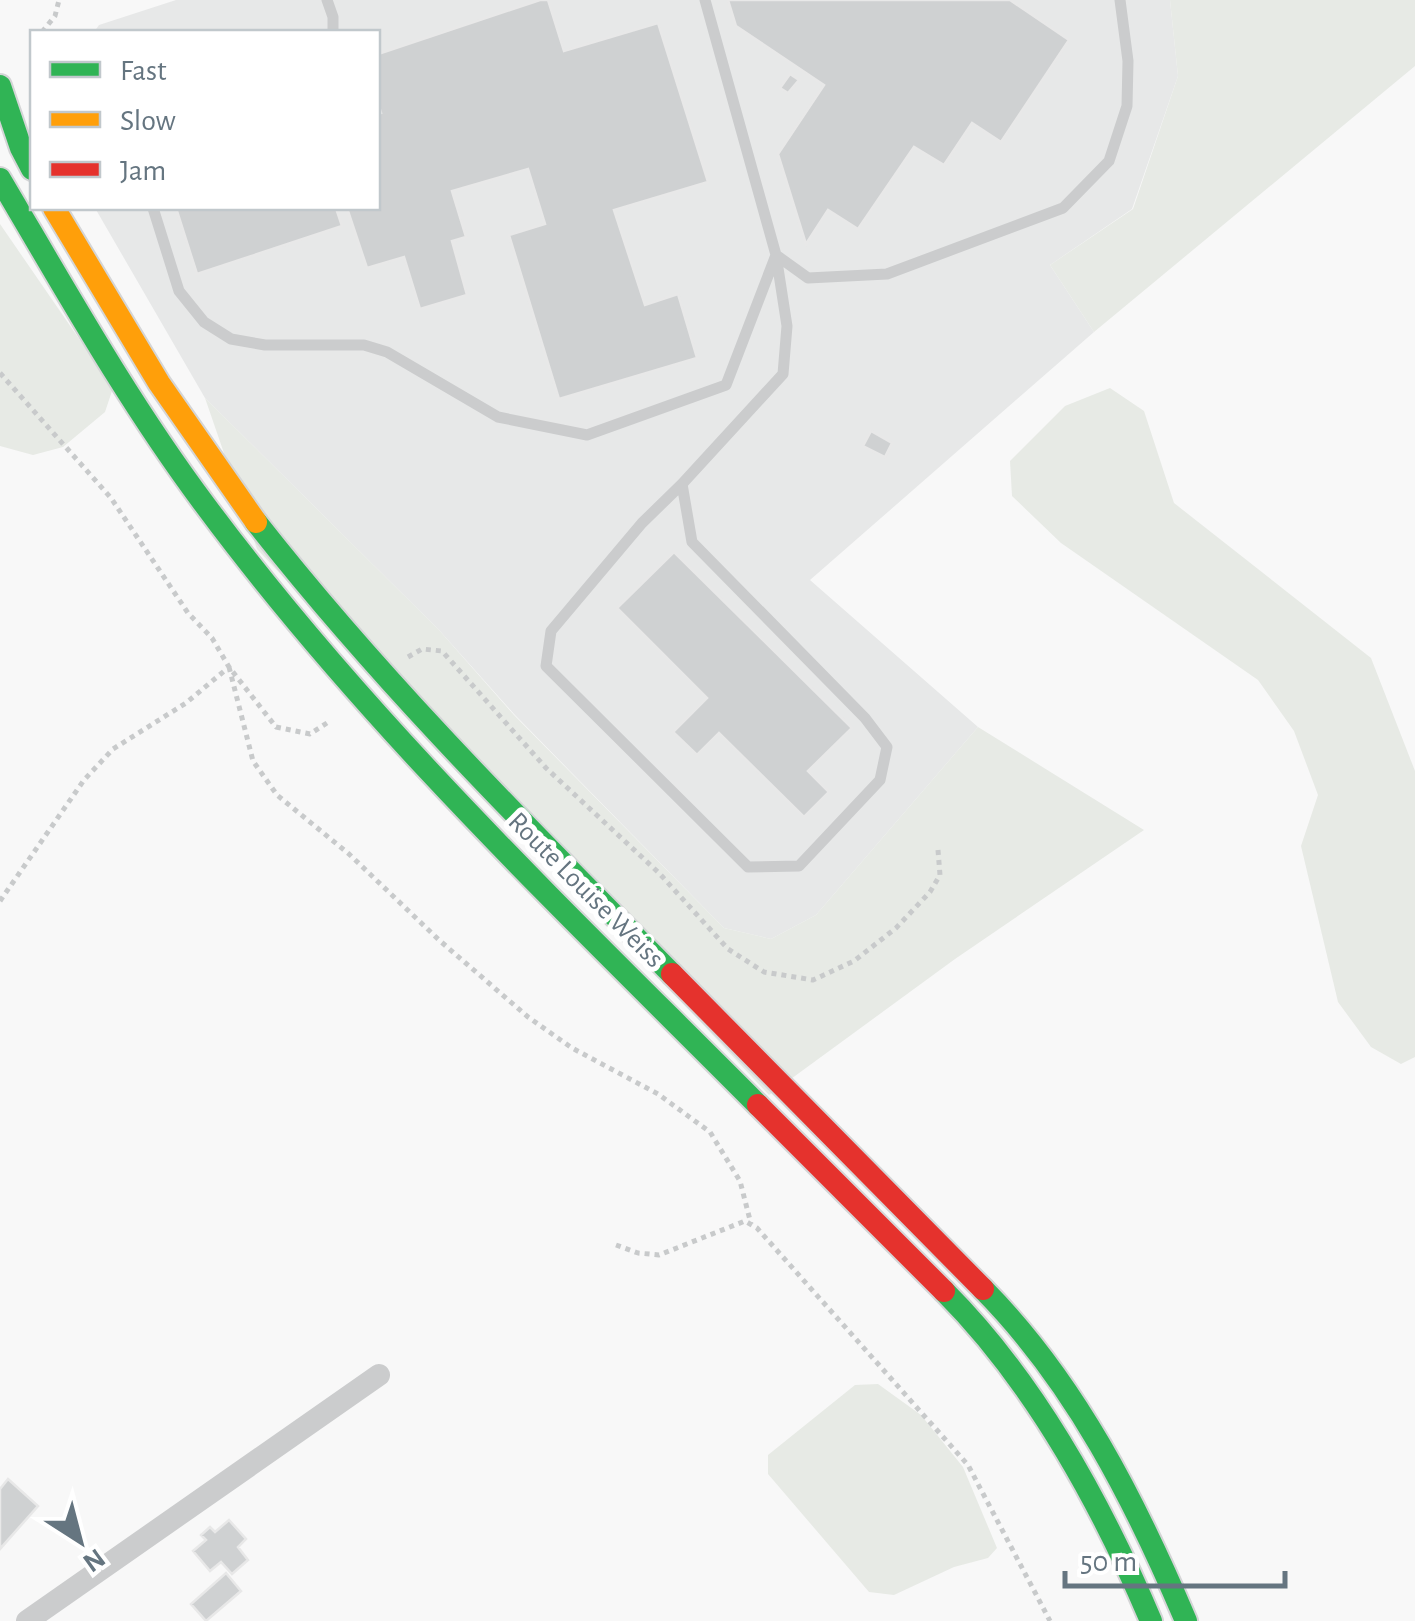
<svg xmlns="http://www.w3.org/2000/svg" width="1415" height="1621" font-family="'Alegreya Sans',sans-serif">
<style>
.built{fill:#e7e8e8}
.green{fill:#e7eae5}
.building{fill:#cfd1d2;stroke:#e8e8e8;stroke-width:2.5}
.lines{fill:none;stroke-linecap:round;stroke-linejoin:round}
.fast-casing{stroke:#d4d5d6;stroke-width:26}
.slow-casing{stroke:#d4d5d6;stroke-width:26}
.jam-casing{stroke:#d4d5d6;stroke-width:26}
.path{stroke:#c8cacb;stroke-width:5;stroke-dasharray:5 5;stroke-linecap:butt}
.lane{stroke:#cbcccd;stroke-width:11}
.street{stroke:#cbcccd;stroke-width:22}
.fast{stroke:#30b455;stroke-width:22}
.slow{stroke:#ff9f0a;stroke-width:22}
.jam{stroke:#e5322d;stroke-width:22}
.labels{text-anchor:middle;stroke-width:10;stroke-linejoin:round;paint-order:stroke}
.street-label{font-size:28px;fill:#657580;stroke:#fff}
</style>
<rect width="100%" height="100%" fill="#f8f8f8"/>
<!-- built -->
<path class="built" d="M176,0H1170L1178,76L1132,209L1050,265L1094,332L810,580L978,727L816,915L771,939L724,928L514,714L439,630L205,398L95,208H378V32H94L99,25Z"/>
<!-- green -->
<path class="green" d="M1170,0H1415V66L1094,332L1050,265L1133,209L1178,76Z
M0,224L113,388L105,412L63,447L33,455L0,446Z
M1110,388L1144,411L1174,503L1371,658L1415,771V1057L1401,1064L1371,1047L1338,1002L1301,846L1318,795L1294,731L1258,680L1061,543L1012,496L1010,461L1065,406Z
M205,398L439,630L514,715L724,928L771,939L816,915L978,727L1144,830L955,959L769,1095L257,549Z
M878,1384L921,1415L963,1467L997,1548L988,1558L954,1567L894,1595L869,1592L768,1474V1455L855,1385Z"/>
<!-- building -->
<path class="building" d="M540,0H548L564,51L658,23L708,182L614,210L645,305L678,294L697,358L559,399L509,235L545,224L528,169L452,191L466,237L452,241L467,295L420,309L404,257L367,268L347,208H378V114L381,113L378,103V54Z
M728,0H1010L1069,40L1001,142L972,123L944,165L914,147L858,229L828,210L806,244L778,154L824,85L736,26Z
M790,74L799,80L788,93L780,88Z
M176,208H336L342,226L197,274Z
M871,431L892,443L885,457L863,446Z
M674,552L852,728L808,771L829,792L804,817L719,733L697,755L673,732L707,698L617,608Z
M8,1479L38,1506L0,1549V1489Z
M229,1520L246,1539L238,1547L248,1560L232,1574L221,1562L210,1571L193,1551L206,1540L201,1535L210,1527L215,1532Z
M226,1573L241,1591L206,1621L191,1604Z"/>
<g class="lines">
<!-- fast casing -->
<g class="fast-casing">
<path id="fast" d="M0,86L21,148L32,169
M0,179C65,289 128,402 205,505C368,725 566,912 758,1105
M256,522C383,684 528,828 672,974
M983,1289C1075,1382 1135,1501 1186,1621
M944,1291C1035,1382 1101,1503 1151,1621"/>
</g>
<!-- slow casing -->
<g class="slow-casing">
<path id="slow" d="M54,208L159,383L256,522"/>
</g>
<!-- jam casing -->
<g class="jam-casing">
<path id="jam" d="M672,974L983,1289
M758,1105L944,1291"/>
</g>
<!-- path -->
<path class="path" d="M42,32L55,16L59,0
M0,373L111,498L188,613L212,638L229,667L276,727L310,734L330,721
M408,657L422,649L442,651L546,768L659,873L728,949L764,972L813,980L854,961L896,928L930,892L940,875L938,850
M229,667L253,761L277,795L349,854L439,940L528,1017L572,1048L658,1094L710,1132L740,1181L751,1224
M0,901L84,780L113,749L186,703L229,667
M616,1245L638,1253L659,1255L745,1221L757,1228L968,1465L1050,1621"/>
<!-- lane -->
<path class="lane" d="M327,0L333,17V32
M153,208L179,291L204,322L231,339L265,345H364L387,352L498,417L587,435L726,385L776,255L705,0
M776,255L808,278L887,274L1063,208L1109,161L1127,106L1128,61L1120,0
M682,484L692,542L865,718L887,747L880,780L799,866L748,867L546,666L551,631L642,523L682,484L783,374L787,326L776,255"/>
<!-- street -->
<path class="street" d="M27,1621L379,1375"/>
<!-- fast -->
<use href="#fast" class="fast"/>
<!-- slow -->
<use href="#slow" class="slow"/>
<!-- jam -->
<use href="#jam" class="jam"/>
</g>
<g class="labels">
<!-- street labels -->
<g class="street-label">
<text transform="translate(587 889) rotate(45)" y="10">Route Louise Weiss</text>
</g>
</g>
<!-- legend -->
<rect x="30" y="30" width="350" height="180" fill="#ffffff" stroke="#c1c8cc" stroke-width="2.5"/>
<rect x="50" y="62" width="50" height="15" fill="#30b455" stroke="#c1c8cc" stroke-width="2.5"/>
<text x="120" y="80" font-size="30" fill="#657580">Fast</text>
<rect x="50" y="112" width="50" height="15" fill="#ff9f0a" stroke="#c1c8cc" stroke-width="2.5"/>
<text x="120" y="130" font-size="30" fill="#657580">Slow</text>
<rect x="50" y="162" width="50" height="15" fill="#e5322d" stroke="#c1c8cc" stroke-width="2.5"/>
<text x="120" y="180" font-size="30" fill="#657580">Jam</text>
<!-- north arrow -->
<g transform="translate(80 1541) rotate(144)" stroke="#ffffff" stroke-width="8" paint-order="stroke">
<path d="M0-8L18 38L0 25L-18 38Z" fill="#657580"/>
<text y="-15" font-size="28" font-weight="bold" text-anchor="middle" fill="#657580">N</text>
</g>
<!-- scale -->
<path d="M1065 1571v15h220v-15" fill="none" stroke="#657580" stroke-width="5"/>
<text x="1080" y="1571" font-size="30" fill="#657580" stroke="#ffffff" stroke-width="8" paint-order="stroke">50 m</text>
</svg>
